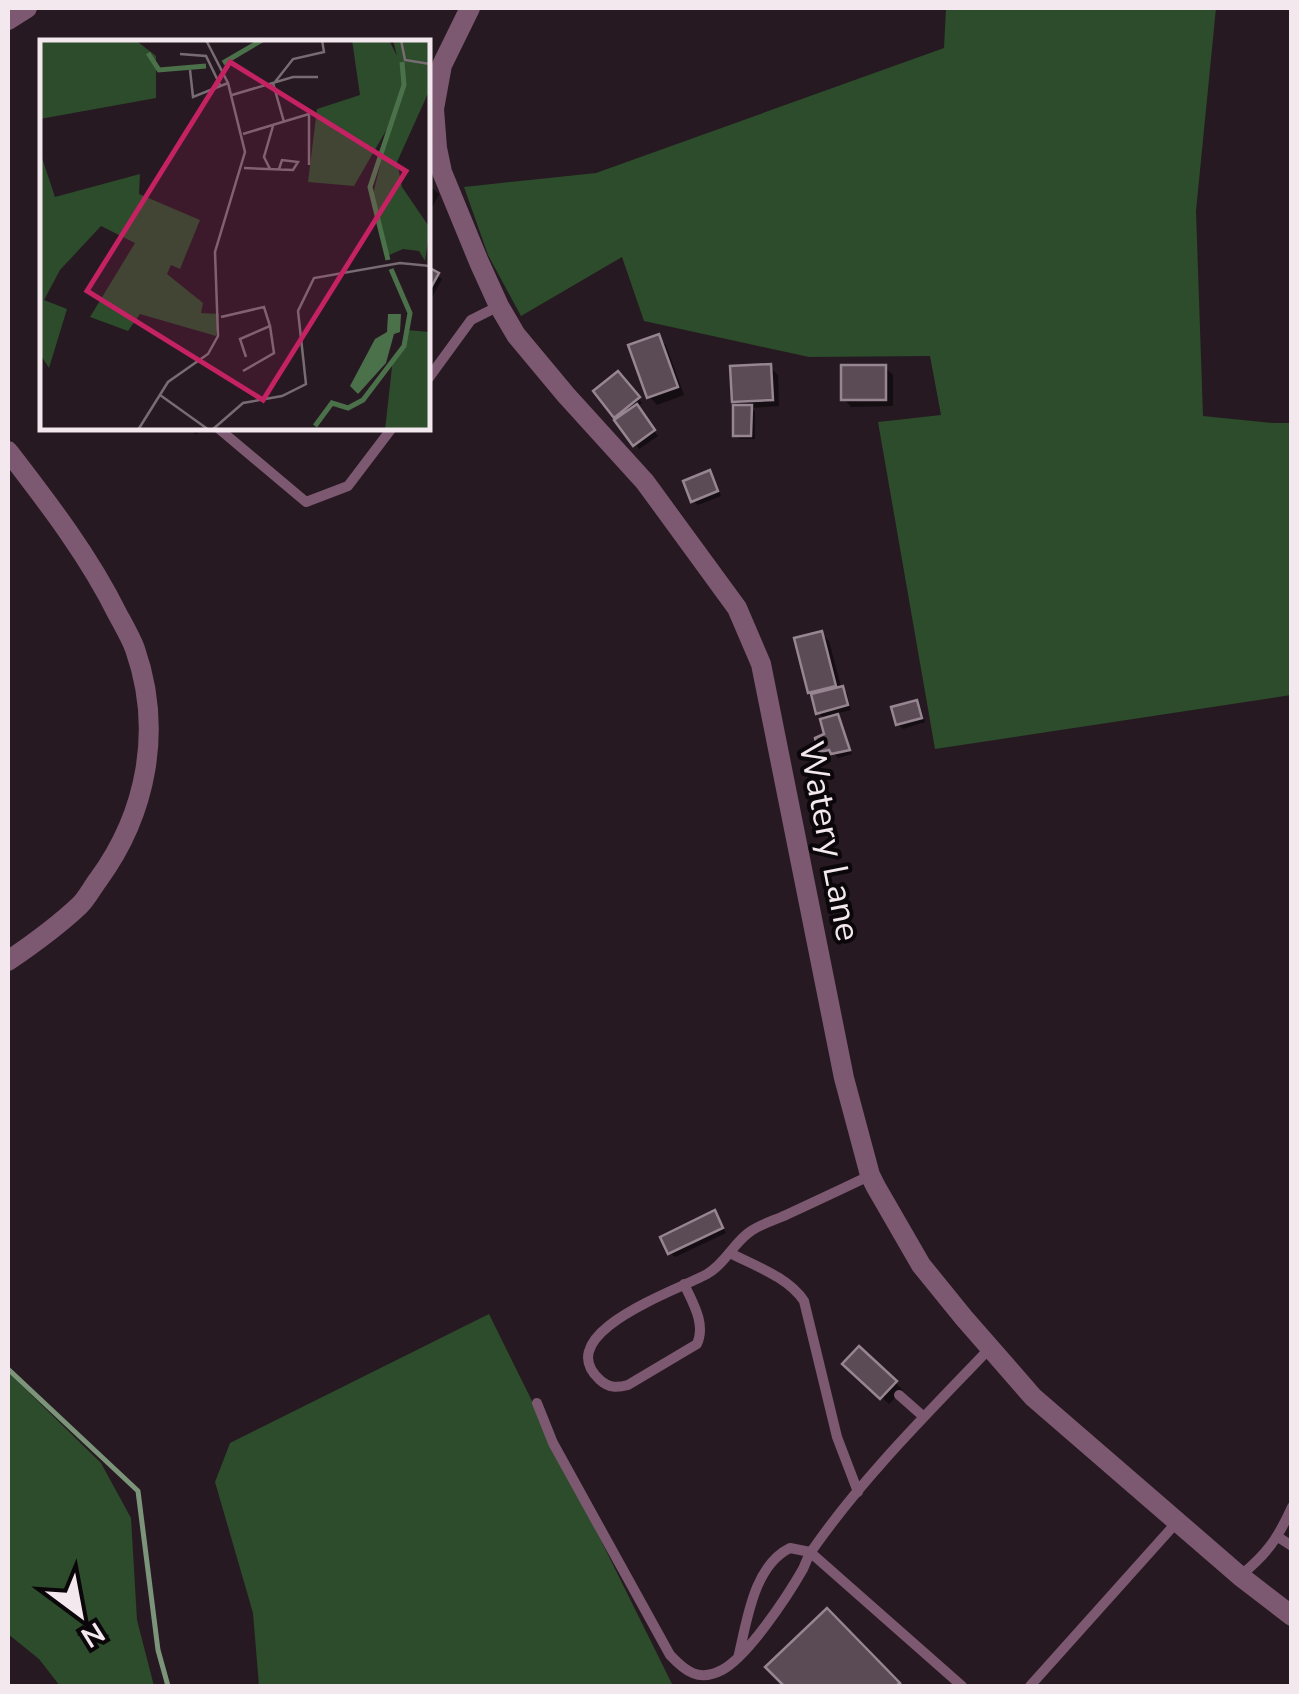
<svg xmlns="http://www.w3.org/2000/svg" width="1299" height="1694" font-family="'Nunito Sans',sans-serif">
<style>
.green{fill:#2c4c2b}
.shadow{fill:#0007}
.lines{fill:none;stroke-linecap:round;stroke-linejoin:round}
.stream{stroke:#7c957a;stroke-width:5}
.building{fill:#5a4b55;stroke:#978691;stroke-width:2.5}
.lane{stroke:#7d5871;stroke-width:10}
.street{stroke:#7d5871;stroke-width:20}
.labels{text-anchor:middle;stroke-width:8;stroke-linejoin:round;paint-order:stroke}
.street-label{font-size:35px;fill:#f2e8ee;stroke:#0b0609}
.inset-river{fill:none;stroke:#4a7149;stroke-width:5}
.inset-road{fill:none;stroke:#786c73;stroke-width:2.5}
.view{fill:#c42262;fill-opacity:0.15;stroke:#c42262;stroke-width:5}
.inset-edge{fill:none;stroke:#f2e8ee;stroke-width:5}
</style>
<rect width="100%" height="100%" fill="#261921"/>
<!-- green -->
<path class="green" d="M946,8H1216L1196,211L1203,416L1273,423H1291V695L935,749L878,422L941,415L930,356L809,357L644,321L622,257L521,316L488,255L464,187L596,173L944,48Z
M489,1314L673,1686H259L253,1613L215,1482L230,1443Z
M8,1372L101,1463L131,1518L137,1620L154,1686H60L39,1659L8,1634Z"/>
<!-- shadow -->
<path class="shadow" d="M428,185L439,194L428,216Z
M428,270L442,279L429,303L428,302Z
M658,337L666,345L684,395L657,405L650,397Z
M770,367L778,375L779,406L751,408L755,412V439H740L735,435L741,407L734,401Z
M885,367L893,375V406L851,407L844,399Z
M622,378L642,403L636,408L658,436L639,449L620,420L596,391Z
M188,428H203L196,435Z
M710,473L714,478L721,496L698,505L693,501Z
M822,634L829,641L841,687L847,693L851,710L834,714L842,722L852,754L838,758L834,754L826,756L822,751L828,736L826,720L819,713L814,695L810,692Z
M916,703L921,708L925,722L903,729L898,724Z
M715,1213L726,1233L675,1257L670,1253Z
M859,1350L903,1390L889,1404L846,1364Z
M827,1611L900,1686H787L769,1667Z"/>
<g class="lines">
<!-- stream -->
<path class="stream" d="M8,1369L138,1491L158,1650L168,1686"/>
</g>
<!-- building -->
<path class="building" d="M428,267L439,273L428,293Z
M659,334L678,387L647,398L628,345Z
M771,364L773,400L732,402L730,366Z
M841,365H886V400H841Z
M618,371L640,397L614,418L593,391Z
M637,404L655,430L633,446L614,420Z
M733,405H752L751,436H733Z
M710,470L718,491L691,502L683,481Z
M822,631L836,686L808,693L794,638Z
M843,686L848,705L816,714L811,694Z
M917,700L922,718L896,725L891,707Z
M838,714L850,750L831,754L829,750L819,752L815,738L824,734L820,719Z
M715,1210L723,1228L668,1254L660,1237Z
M859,1346L897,1381L880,1399L842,1364Z
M827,1608L900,1683L896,1686H784L765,1667Z"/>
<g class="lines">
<!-- lane -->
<path class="lane" d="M428,379L471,320L499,306
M218,428L306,502L348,486L392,428
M730,1253C755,1266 788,1277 804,1301L837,1437L858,1492
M684,1284C693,1303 706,1324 697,1344L628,1385C617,1388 609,1388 600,1380C548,1333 681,1289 707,1274C726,1263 734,1242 751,1231C761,1224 775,1220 786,1215C814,1202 842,1189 869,1176
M899,1395L924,1417
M537,1403L553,1443L670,1655C686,1672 699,1682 722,1670C748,1656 787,1597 803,1569C806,1563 808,1555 813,1549C864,1476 929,1412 990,1348
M1278,1537L1292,1546
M1241,1575C1267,1554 1278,1538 1292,1507
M738,1658C747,1622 753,1566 790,1548L810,1552L962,1686
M1030,1686L1177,1522"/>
<!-- street -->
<path class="street" d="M470,8L442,65L434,109L437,148L442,172L479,262L499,306L516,335L566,395L645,482L737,608L761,664L844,1078L870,1175L876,1187L921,1265L964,1318L1033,1397L1240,1576L1292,1616
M8,20L27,8
M8,451C48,503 89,556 118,615C124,626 131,638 135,649C163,729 147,813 98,880C92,888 87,898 80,905C58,926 33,944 8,961"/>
</g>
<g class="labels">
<!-- street labels -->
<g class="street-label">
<text transform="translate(830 841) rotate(79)" y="12">Watery Lane</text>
</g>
</g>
<!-- overview -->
<g transform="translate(40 40)">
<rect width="390" height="390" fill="#261921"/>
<path d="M0,0L98,2L116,16V58L0,79ZM312,0H349L357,16L353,0H390V49L357,122L362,147L390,188L385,221L379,211L363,209L347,216L333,154L351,82L314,146L268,142L277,69L320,55ZM0,112L15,157L100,134L99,154L160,180L140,229L131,225L127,234L163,263L161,273L179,274L176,296L100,274L88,291L50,277L95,203L61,186L20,230L4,260L27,269L9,328L0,314ZM366,290L390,292V390H345L353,318L365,306Z" fill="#2c4c2b"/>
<path d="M348,274H361L360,292L354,294L346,323L318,354L310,346L335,299L347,292Z" fill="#4a7149"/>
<path class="inset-river" d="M108,13L119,30L166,26M183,23L222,0M348,220L330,147L364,45L362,22M275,386L292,363L308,368L323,360L364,306L370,273L351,229"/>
<path class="inset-road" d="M361,0L365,20L390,24M140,14L166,16L180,45M150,30L153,57L188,43M235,42L253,19L284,12L282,0M233,43L244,82M192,55L253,37H278M203,94L269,74V125M204,128L253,130L258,122L242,120L239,129M230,129L224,117L233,86M181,277L224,267L230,286L200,299L206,317M203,331L234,313L230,286M120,355L169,390M98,390L128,342L168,314L178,296L175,212L205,112L188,43L166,0M172,390L203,363L242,356L266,344L258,271L274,238L360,223L390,226"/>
<path class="view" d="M190,22L366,131L223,360L47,251Z"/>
<rect width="390" height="390" class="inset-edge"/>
</g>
<!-- border -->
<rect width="1299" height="1694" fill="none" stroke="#f2e8ee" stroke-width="20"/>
<!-- north arrow -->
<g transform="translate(80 1614) rotate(148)" stroke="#0b0609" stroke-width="8" paint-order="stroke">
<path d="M0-8L18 38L0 25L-18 38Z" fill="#f2e8ee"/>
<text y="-15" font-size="28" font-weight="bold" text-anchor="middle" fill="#f2e8ee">N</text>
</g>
</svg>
